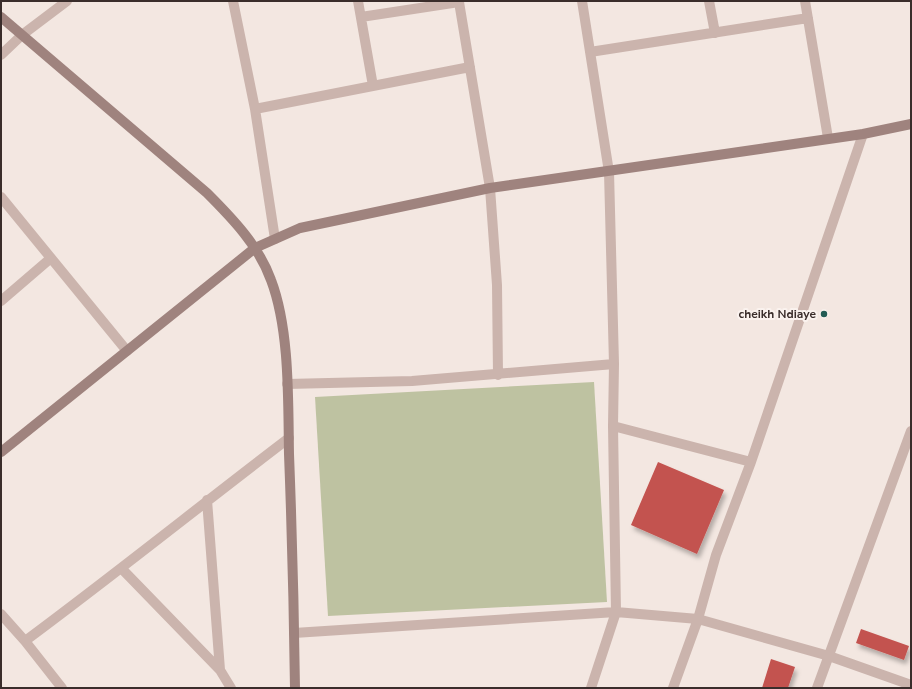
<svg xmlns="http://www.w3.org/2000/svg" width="912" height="689" font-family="'Nunito Sans',sans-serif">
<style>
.green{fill:#bec2a1}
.building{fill:#c3534f;filter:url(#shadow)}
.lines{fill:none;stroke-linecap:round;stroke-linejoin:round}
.minor{stroke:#cbb4ad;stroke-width:10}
.secondary{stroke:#9f837e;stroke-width:10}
.poi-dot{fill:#215b53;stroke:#faf2ee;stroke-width:1.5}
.labels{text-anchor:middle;stroke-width:4;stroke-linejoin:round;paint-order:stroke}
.poi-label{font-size:12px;font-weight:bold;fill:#3a2d2b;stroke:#faf2ee;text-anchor:end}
</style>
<defs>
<filter id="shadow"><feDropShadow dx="2.5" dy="4.5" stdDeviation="2" flood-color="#0004"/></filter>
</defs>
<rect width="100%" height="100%" fill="#f3e7e1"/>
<!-- green -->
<path class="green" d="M594,382L607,602L328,616L315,397Z"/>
<!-- building -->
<path class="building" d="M658,462L724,490L697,554L631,525Z
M861,629L909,646L904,660L856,643Z
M771,659L795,667L788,688H762Z"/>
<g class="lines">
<!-- minor -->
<path class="minor" d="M233,1L255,109L275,239
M358,1L373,86
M582,1L609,172L614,364L613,426L616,612L591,688
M709,1L715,33
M805,1L828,138
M361,17L459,2L490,188L497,285L498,375
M590,52L808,18
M1,55L22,35L67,1
M255,109L470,67
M1,197L127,351
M1,301L51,258
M287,384L412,381L614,364
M613,426L751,462
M207,500L220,670
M122,569L220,670L231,688
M1,614L25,641L62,688
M294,633L616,612L698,619L829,656L911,685
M25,641C114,575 201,505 289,438
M673,688L698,619L716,555L751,462L863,134
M817,688L911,431"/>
<!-- secondary -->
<path class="secondary" d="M1,17L207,193C232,218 259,246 271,280C290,330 288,401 289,454C292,532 294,610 295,688
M1,452L255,248L300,228L490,188L863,134L911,124"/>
</g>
<!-- markers -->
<circle class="poi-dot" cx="824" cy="314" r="4"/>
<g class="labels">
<!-- poi labels -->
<g class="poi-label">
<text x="816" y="318">cheikh Ndiaye</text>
</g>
</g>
<!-- border -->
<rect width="912" height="689" fill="none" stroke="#3a2d2b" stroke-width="4"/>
</svg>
